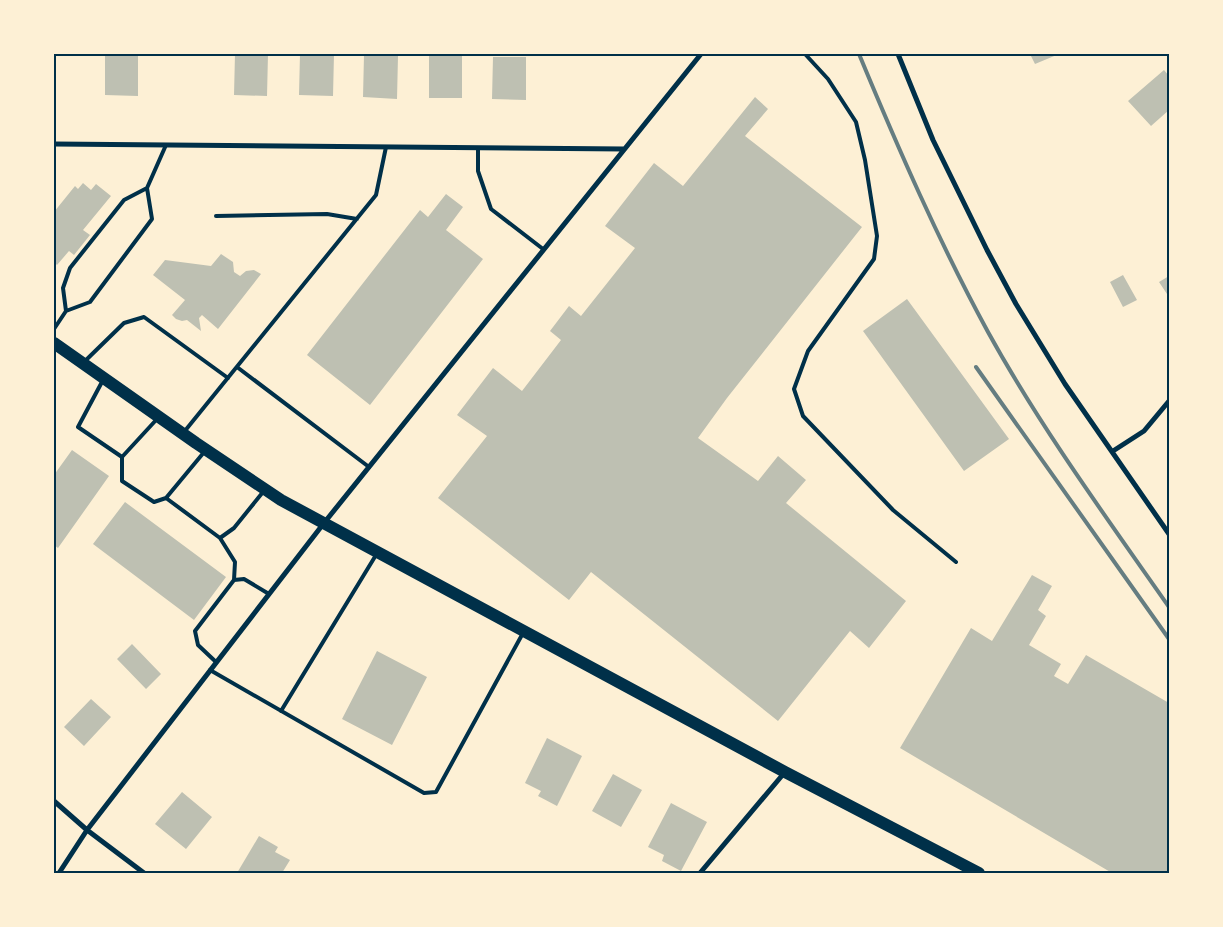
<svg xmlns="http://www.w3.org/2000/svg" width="1223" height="927" font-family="Mulish,sans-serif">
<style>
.building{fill:#bec0b2}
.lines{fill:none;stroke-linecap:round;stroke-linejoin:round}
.service{stroke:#003049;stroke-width:4}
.minor{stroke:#003049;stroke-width:5}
.primary{stroke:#003049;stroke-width:12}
.rail{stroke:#657d81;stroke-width:4}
.neatline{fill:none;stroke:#003049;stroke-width:2}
</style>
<rect width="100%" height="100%" fill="#fdf0d5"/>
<!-- building -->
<path class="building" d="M105,54H138V96L105,95Z
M235,54H268L267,96L234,95Z
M300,54H334L333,96L299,95Z
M380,54H393V56H398L397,99L363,97L364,55L380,56Z
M441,54L462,55V98H429V56L441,55Z
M1030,54H1059L1035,64Z
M493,57H526V100L492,99Z
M1164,70L1169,76V110L1151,126L1128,101Z
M755,97L768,109L745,136L862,227L727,398L698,438L758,481L778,456L806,480L786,503L906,601L869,648L850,631L778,721L591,572L569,600L438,498L487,436L457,415L493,368L522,391L561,340L550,331L569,306L581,316L635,248L605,226L654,163L683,186Z
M83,183L91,190L96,184L111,196L83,230L90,235L74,255L69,251L57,265L54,262V212L75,186L78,189Z
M446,194L463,207L446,230L483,259L370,405L307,355L420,210L428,217Z
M221,254L233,262L234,272L240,276L246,271L254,270L261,274L218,329L202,315L199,318L201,331L187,320L182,321L176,319L172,315L185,300L153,275L165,260L211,266Z
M1123,275L1137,300L1123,307L1110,282Z
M1169,276V297L1159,282Z
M907,299L1009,439L964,471L863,331Z
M72,450L109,476L58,548L54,545V475Z
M125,502L226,577L194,620L93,544Z
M1032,575L1052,586L1038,610L1046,616L1029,645L1061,664L1054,676L1068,684L1086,655L1169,703L1168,708L1169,709V873H1112L900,748L971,628L992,641Z
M132,644L161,674L146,689L117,659Z
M377,651L427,677L392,745L342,719Z
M91,699L111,717L84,746L64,727Z
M547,738L582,756L557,806L538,796L541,791L525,783Z
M613,774L642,790L621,827L592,811Z
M182,792L212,817L186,849L155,824Z
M671,803L707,822L681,871L662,861L664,855L648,847Z
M259,836L278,847L275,852L290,860L282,873H237Z"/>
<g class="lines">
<!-- service -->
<path class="service" d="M805,54L828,79L856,122L865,160L877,236L874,259L808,351L794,389L803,416L893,510L956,562
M478,148V171L491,209L543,249
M216,216L327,214L357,219
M66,311L63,288L70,268L124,200L147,188
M54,329L66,311L90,302L152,219L147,188L166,145
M84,362L124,323L144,317L228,378
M237,367L369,467
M103,380L78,427L122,457L157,419
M184,432L376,195L386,147
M122,457V481L154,502L166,498L205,451
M166,498L220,538L234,528L263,492
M220,538L235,562L234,580
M216,662L198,645L195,631L234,580L244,579L269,594
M210,670L424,793L436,792L523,633
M281,711L376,555"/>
<!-- minor -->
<path class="minor" d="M898,54L933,140L987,250L1016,304L1065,384L1169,534
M54,144L624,149
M1113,451L1144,431L1169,401
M54,801L87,830L144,873
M59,873L87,830L324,523L701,54
M700,873L785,772"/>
<!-- primary -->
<path class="primary" d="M54,343L196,443L281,500L785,772L979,873"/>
<!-- rail -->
<path class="rail" d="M859,54C898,148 939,242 988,332C1041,428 1106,517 1169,607
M976,367L1169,639"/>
</g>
<!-- border -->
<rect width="1223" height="927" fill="none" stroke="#fdf0d5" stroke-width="110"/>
<rect x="55" y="55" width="1113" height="817" class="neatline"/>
</svg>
